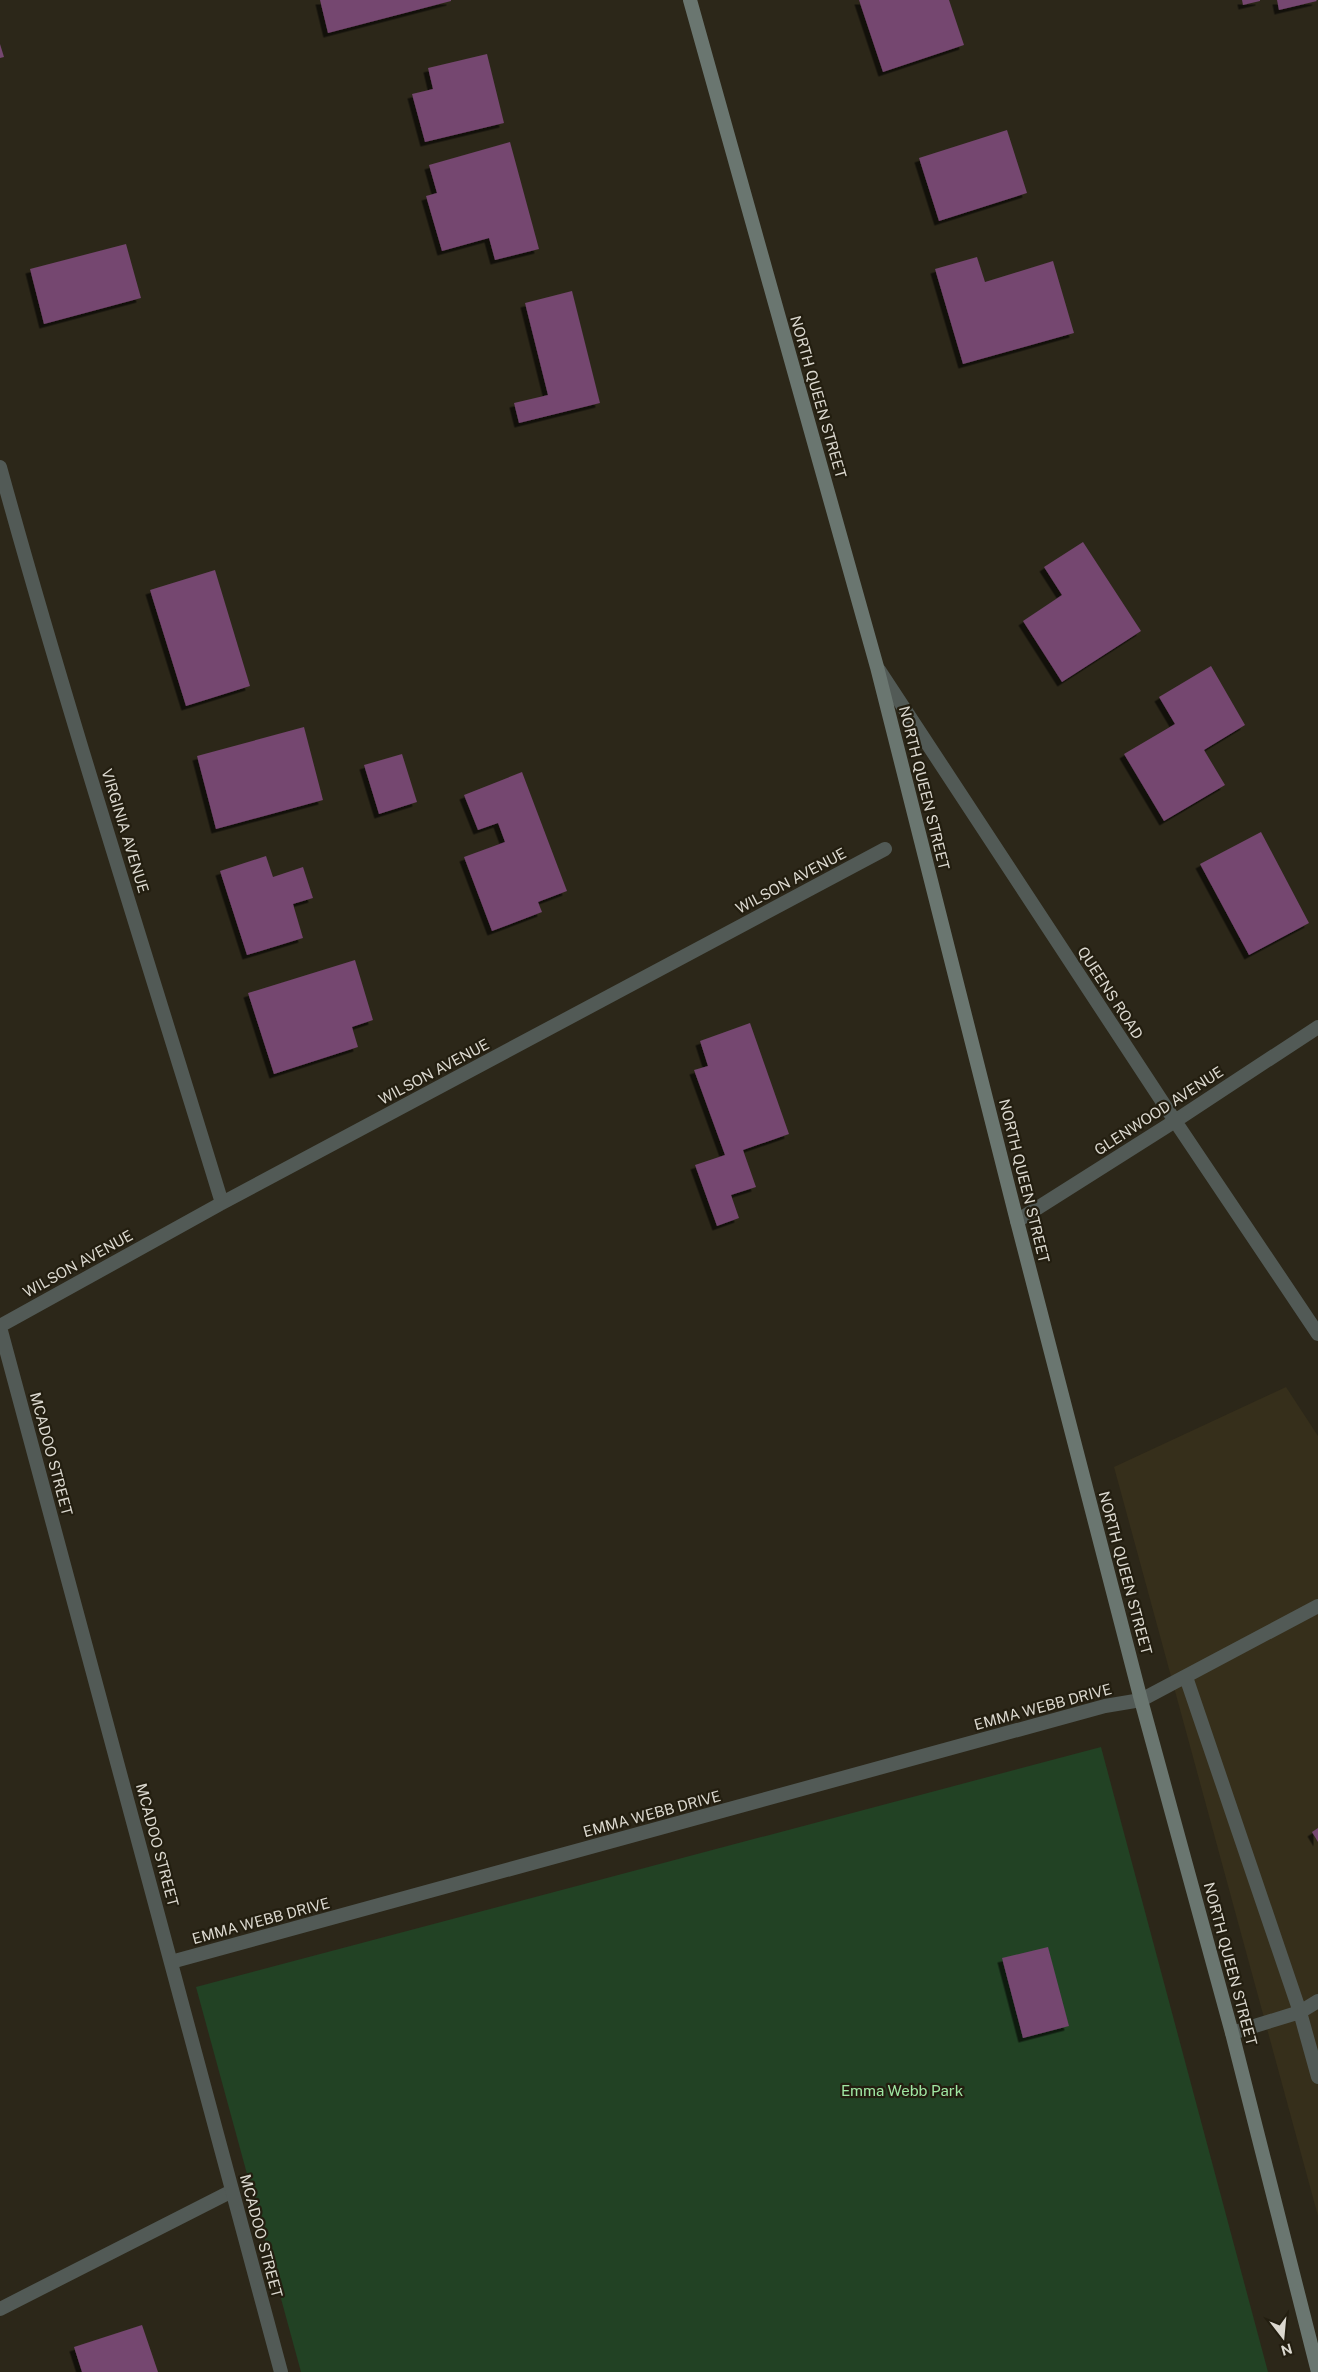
<svg xmlns="http://www.w3.org/2000/svg" width="1318" height="2372" font-family="'Public Sans',sans-serif">
<style>
.built{fill:#362f1b}
.green{fill:#224224}
.building{fill:#74466f;filter:url(#shadow)}
.lines{fill:none;stroke-linecap:round;stroke-linejoin:round}
.service{stroke:#525a56;stroke-width:14}
.minor{stroke:#525a56;stroke-width:14}
.secondary{stroke:#6a7670;stroke-width:14}
.labels{text-anchor:middle;stroke-width:4.5;stroke-linejoin:round;paint-order:stroke}
.street-label{font-size:15px;fill:#dbd8cf;stroke:#231e10}
.park-label{font-size:15px;fill:#a0e7a3;stroke:#231e10}
</style>
<defs>
<filter id="shadow"><feDropShadow dx="-4.5" dy="4.5" stdDeviation="0" flood-color="#0009"/></filter>
</defs>
<rect width="100%" height="100%" fill="#2c2719"/>
<!-- built -->
<path class="built" d="M1286,1387L1318,1436V2216L1114,1467Z"/>
<!-- green -->
<path class="green" d="M1101,1747L1268,2372H301L196,1987Z"/>
<!-- building -->
<path class="building" d="M320,0H451V1L328,33Z
M859,0H949L964,45L883,72Z
M1242,0H1260V1L1243,5Z
M1277,0H1316L1317,1L1279,10Z
M0,44L4,57L0,58Z
M487,54L504,123L425,142L412,94L433,89L428,68Z
M1007,130L1027,193L939,221L919,158Z
M510,142L539,249L495,260L489,238L442,251L426,196L437,193L429,165Z
M126,244L141,298L44,324L30,269Z
M977,257L985,282L1053,261L1074,333L963,364L935,269Z
M572,291L600,403L519,423L514,403L548,395L525,303Z
M1083,542L1141,631L1062,682L1023,621L1062,595L1044,567Z
M215,570L250,686L186,706L150,590Z
M1211,666L1245,725L1204,750L1225,785L1164,821L1124,754L1175,724L1159,697Z
M304,727L323,800L216,829L197,756Z
M402,754L417,802L379,814L364,765Z
M522,772L567,891L538,902L542,912L492,931L464,857L505,842L498,823L478,830L464,795Z
M1261,832L1309,923L1249,955L1200,864Z
M266,856L273,877L303,867L313,898L293,904L303,938L247,955L220,871Z
M355,960L373,1020L352,1027L358,1047L274,1074L248,993Z
M750,1023L789,1134L743,1150L756,1187L731,1195L739,1218L717,1226L695,1165L725,1155L694,1070L708,1066L700,1041Z
M1318,1828V1842L1312,1832Z
M1048,1947L1069,2026L1023,2038L1002,1958Z
M142,2325L158,2372H82L74,2347Z"/>
<g class="lines">
<!-- service -->
<path class="service" d="M1186,1677L1300,2012L1318,2077
M1141,1700L1318,1606
M1232,2033L1300,2012L1318,2001
M0,2309L232,2191"/>
<!-- minor -->
<path class="minor" d="M0,467C68,714 147,958 222,1203
M879,670L1175,1121L1318,1334
M1017,1221L1175,1121L1318,1027
M0,1326L222,1203L885,849
M0,1327L281,2372
M171,1962L1105,1706L1141,1700"/>
<!-- secondary -->
<path class="secondary" d="M690,0L877,667L1017,1221L1141,1700L1232,2033L1318,2372"/>
</g>
<g class="labels">
<!-- street labels -->
<g class="street-label">
<text transform="translate(818 397) rotate(74)" y="5">NORTH QUEEN STREET</text>
<text transform="translate(924 788) rotate(76)" y="5">NORTH QUEEN STREET</text>
<text transform="translate(125 831) rotate(73)" y="5">VIRGINIA AVENUE</text>
<text transform="translate(791 881) rotate(-28)" y="5">WILSON AVENUE</text>
<text transform="translate(1110 993) rotate(57)" y="5">QUEENS ROAD</text>
<text transform="translate(434 1072) rotate(-28)" y="5">WILSON AVENUE</text>
<text transform="translate(1159 1111) rotate(-33)" y="5">GLENWOOD AVENUE</text>
<text transform="translate(1024 1181) rotate(76)" y="5">NORTH QUEEN STREET</text>
<text transform="translate(78 1264) rotate(-29)" y="5">WILSON AVENUE</text>
<text transform="translate(51 1454) rotate(75)" y="5">MCADOO STREET</text>
<text transform="translate(1125 1573) rotate(75)" y="5">NORTH QUEEN STREET</text>
<text transform="translate(1043 1707) rotate(-15)" y="5">EMMA WEBB DRIVE</text>
<text transform="translate(652 1814) rotate(-15)" y="5">EMMA WEBB DRIVE</text>
<text transform="translate(157 1845) rotate(75)" y="5">MCADOO STREET</text>
<text transform="translate(261 1921) rotate(-15)" y="5">EMMA WEBB DRIVE</text>
<text transform="translate(1230 1964) rotate(75)" y="5">NORTH QUEEN STREET</text>
<text transform="translate(261 2236) rotate(75)" y="5">MCADOO STREET</text>
</g>
<!-- park labels -->
<g class="park-label">
<text x="902" y="2096">Emma Webb Park</text>
</g>
</g>
<!-- north arrow -->
<g transform="translate(1283 2337) rotate(164)" stroke="#231e10" stroke-width="4" paint-order="stroke">
<path d="M0-4L9 19L0 12L-9 19Z" fill="#dbd8cf"/>
<text y="-8" font-size="14" font-weight="bold" text-anchor="middle" fill="#dbd8cf">N</text>
</g>
</svg>
